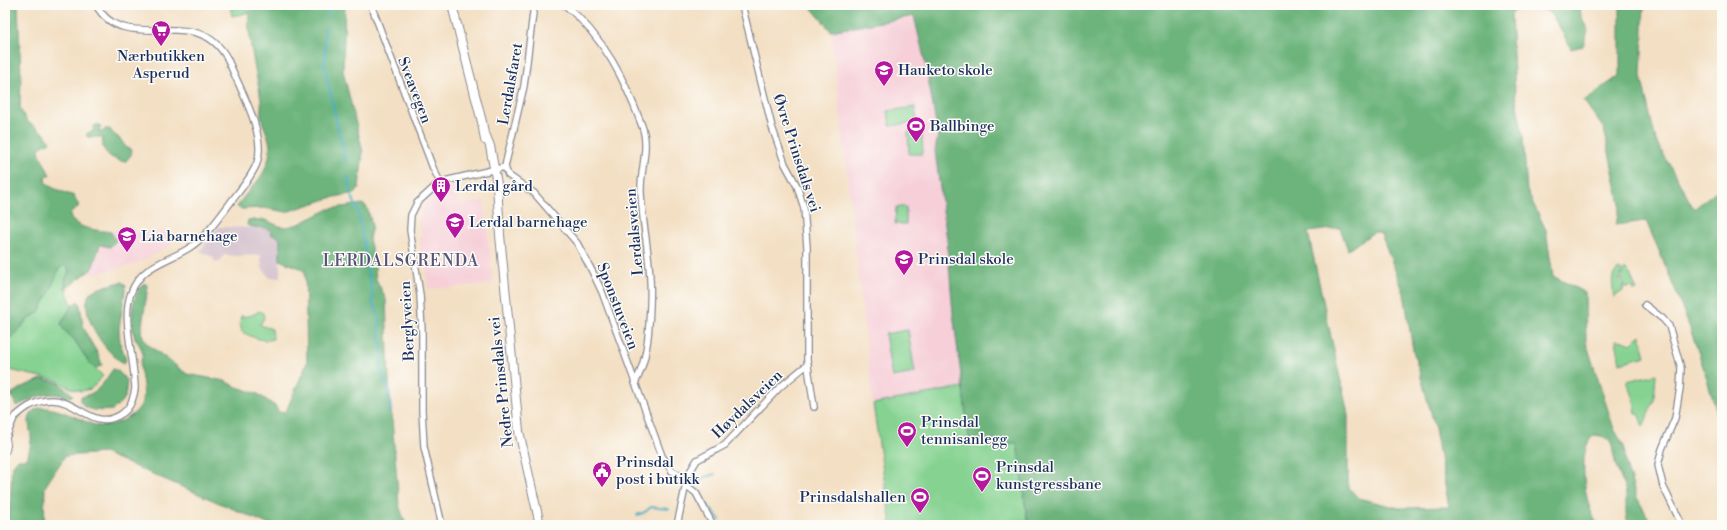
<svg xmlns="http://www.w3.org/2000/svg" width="1727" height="530" font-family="'Libre Bodoni',serif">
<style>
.built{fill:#f6cfd8}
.industrial{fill:#d1bdca}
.green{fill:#85d291;stroke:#508078}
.forest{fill:#6cb47b;stroke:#44726c;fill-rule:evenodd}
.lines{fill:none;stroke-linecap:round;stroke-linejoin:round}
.stream{stroke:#47acc6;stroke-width:2}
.street-casing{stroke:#878790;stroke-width:8}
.secondary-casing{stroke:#878790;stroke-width:10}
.street{stroke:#fff;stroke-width:5.5}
.secondary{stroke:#fff;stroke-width:8}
.labels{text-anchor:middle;stroke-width:3;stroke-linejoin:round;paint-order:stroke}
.poi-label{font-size:15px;fill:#1b2f5e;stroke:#fdfcf7;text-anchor:start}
.street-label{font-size:15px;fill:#1b2f5e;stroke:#fdfcf7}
.neighbourhood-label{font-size:16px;letter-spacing:1px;fill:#565378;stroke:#fdfcf7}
</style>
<rect width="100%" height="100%" fill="#fdfcf7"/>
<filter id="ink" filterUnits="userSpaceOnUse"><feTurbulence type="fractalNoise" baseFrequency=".025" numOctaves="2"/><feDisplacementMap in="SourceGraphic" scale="8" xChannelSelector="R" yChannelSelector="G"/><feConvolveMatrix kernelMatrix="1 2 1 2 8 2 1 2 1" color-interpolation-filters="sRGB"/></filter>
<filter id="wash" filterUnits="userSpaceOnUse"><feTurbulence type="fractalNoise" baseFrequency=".012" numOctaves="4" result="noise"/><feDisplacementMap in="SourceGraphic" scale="16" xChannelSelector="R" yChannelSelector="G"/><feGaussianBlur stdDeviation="0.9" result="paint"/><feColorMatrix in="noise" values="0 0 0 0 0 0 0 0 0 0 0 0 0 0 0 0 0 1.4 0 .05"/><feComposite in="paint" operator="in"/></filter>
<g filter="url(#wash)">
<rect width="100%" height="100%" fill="#f3dfc3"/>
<!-- built -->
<path class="built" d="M914,16L926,66L938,136L935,151L947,240L953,313L963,387L873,404L831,31Z
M456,184L458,187L459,203L465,204L484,200L493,284L428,289L426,263L421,259L420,245L422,234L418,221L425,203L437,191L442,188Z
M115,230H143L144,232L169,230L171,246L136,264L89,275L101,247Z"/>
<!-- industrial -->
<path class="industrial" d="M218,227L267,228L278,236L280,240V277L270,278L265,272L261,266L262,264L260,258L262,256L259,255L235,256L225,255L222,257L221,262H215L213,257L200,251Z"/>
<!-- green -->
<path class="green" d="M230,5H246L247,13L232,16Z
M915,107L917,122L890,126L888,111Z
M908,132H922L923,154H909Z
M896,207H906V224H895Z
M65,265L69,271C63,284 67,292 72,305L61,324L64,330L74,339L88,361L103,376L91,389L81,391L70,388L58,381L5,369V338L14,336L27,320L39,312L59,268Z
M1619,269L1622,271C1617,278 1622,282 1623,288V291L1614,297C1613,287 1609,275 1619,269Z
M1625,269L1630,274L1637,290L1634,291L1633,287L1625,288L1621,276Z
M259,311L263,313L264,318L260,325L272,329L273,339C264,343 250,336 242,332L240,324L241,316C248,317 254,315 259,311Z
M908,330L915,373L892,377L885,334Z
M1640,335L1646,356L1620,363L1616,340L1624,341L1631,344Z
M1656,374L1654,400L1643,427L1638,413H1636L1633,396L1627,381Z
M963,387L970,445L1017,442L1028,525H891L873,404Z"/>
<!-- forest -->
<path class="forest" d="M5,5H18L21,77L20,109L28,122L45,134L50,142L39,148L40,155L50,175L45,177L46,184L56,189L74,196L79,206L70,214L71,219C81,230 97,230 111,232L116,241L110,247L100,245L92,269L65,289V280L69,271L68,267L65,265L59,268L50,292L39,312L27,320L14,336L6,339Z
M252,5H345L343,71L363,152L359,188L355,193L330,198L286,212L264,208L242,209L237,207C250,185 267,179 270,150C271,138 262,126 261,115C260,110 262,105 261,100C259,84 241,14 252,5Z
M809,5H1523L1511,14L1515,94L1523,136L1527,191L1546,230L1553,276L1585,293L1586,342L1614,429L1624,446L1626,465L1636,496L1649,519L1650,525H1628L1626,513V491L1616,466L1611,442L1601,436L1594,435C1592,437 1589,440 1588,443C1579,459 1585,512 1599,525H1028L1017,443L970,445L953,313L947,240L935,151L938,136L926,66L914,16L831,31ZM1340,228L1348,250L1374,232L1381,234L1404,293L1413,350L1434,423L1449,507L1399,508L1358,498L1348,487V414L1308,232Z
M1535,5H1580L1581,16L1588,31L1583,46L1571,49L1560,28L1549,12Z
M1620,5H1644L1641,76L1656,141L1694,209L1722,186V435C1705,361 1677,291 1646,221L1616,225L1620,204L1604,129L1584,101L1620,75Z
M98,124L101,126L98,131L102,132L105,129H110C112,134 116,135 120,139C125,144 123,147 132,150L131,155L125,162C116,160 107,157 103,147C102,144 103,141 102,137H87V133L93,131L94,126Z
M362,204L367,207L372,225L369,239L374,259L376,279L386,299L389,382L399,505L406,525H270L104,453L65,456L45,487L44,525H5L10,508L12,467L18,459H27C29,453 30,447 31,441C32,431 26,423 31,414C41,395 87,425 99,426C111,427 133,418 139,408C148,395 141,379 140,366C140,361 144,356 142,351C141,346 137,342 135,338C129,321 131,296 144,283L148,286L141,332L146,343L187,374L225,381L234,386L258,394L275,406L280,413L286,411L307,363L305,272C298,265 288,265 280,260V240L278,236L272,235L270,230C263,226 255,229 247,225L248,220H265L279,226L287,227L299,224L329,209Z
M122,282L126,285L119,328L120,342L126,360L124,363C106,355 77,312 90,293C93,289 116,283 122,282Z
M78,301C82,307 81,320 84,328C89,342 98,350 102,365L95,369L88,361L74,339L64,330L61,324L72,305Z
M113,369L118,371L127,381L125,398L113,410C100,411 87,412 80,401L81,397C98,394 104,382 113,369Z
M42,379L59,383L73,395L70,397C43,390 39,397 16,406L11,394L22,387Z"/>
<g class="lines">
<!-- stream -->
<path class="stream" d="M327,5L328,18
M325,27V69L346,163
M348,176L351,194L358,211L365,249L367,270L373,294L372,302L378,314L382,360L381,370L389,393L390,413
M698,484L702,478L715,474
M706,503L720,520
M637,515L645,512L651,507L669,509"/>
</g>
</g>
<g filter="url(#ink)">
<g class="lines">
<!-- street casing -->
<g class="street-casing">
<path id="street" d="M371,5L433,168L440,182
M534,5L524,86L506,162L505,167L508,175L534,193L577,243L592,271L602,292L662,456L672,471L687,479
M565,5C604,37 625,80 642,126C650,148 640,169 641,192C642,221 649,250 650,279C651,294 650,309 649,324C648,344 645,365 635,383
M742,5L772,127L785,164L797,186L804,208L807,247V360L814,407
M1645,305L1663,319L1669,326L1681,368L1680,388L1675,418L1662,449L1658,465L1663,486L1682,525
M5,426C19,413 31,400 52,400C77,400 94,431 120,415C130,409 133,400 135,389C135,361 121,318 131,293C141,265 167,262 189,248C205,238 217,220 228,206C238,192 251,179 257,163C267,135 239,87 228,60C198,0 125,58 96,5
M5,440L14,418
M687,486L696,493L713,525
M442,525L424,447L422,411V332L420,295L410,230L411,215L417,203L440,182L505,167
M677,525L688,475L697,460L725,445L780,387L808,364"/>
</g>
<!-- secondary casing -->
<g class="secondary-casing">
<path id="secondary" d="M452,5L482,122L485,140
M486,136L490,146L497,184L500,235L519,431L540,525
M5,439L6,445L5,450"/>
</g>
<!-- street -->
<use href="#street" class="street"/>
<!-- secondary -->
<use href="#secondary" class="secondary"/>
</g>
</g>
<!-- icons -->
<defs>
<g id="supermarket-pin" transform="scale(1)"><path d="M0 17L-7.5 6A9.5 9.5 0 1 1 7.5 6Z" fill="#b5179e" stroke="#fdfcf7"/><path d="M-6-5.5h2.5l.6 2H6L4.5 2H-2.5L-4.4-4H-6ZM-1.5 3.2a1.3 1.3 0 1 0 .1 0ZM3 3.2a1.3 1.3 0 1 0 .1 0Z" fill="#fff"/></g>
<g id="school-pin" transform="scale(1)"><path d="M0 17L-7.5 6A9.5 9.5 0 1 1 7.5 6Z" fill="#b5179e" stroke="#fdfcf7"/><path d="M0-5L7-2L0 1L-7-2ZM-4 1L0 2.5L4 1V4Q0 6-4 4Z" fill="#fff"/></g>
<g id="stadium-pin" transform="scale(1)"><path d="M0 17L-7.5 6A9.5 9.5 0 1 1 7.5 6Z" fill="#b5179e" stroke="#fdfcf7"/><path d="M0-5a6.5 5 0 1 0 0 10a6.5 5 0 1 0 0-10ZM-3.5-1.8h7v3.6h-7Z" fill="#fff"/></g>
<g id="building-pin" transform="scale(1)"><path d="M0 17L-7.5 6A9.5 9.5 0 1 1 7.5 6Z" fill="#b5179e" stroke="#fdfcf7"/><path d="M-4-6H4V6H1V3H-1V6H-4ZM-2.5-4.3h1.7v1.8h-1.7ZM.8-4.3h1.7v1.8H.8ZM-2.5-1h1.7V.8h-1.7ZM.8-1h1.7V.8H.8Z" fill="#fff"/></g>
<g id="civic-pin" transform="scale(1)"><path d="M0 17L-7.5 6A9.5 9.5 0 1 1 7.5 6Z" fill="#b5179e" stroke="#fdfcf7"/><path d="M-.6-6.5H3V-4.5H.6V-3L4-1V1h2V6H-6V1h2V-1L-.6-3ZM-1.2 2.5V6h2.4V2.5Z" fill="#fff"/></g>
</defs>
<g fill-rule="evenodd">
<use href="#supermarket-pin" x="161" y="30"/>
<use href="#school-pin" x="884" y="70"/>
<use href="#stadium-pin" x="916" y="126"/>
<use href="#building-pin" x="441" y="186"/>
<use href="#school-pin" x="455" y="222"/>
<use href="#school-pin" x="127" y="236"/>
<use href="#school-pin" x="904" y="259"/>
<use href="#stadium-pin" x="907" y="431"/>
<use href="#civic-pin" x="602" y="471"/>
<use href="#stadium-pin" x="982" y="476"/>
<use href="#stadium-pin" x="920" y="497"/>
</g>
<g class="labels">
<!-- poi labels -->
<g class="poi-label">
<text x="161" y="61" text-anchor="middle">Nærbutikken<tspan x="161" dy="17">Asperud</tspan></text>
<text x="898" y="75">Hauketo skole</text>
<text x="930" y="131">Ballbinge</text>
<text x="455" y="191">Lerdal gård</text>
<text x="469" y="227">Lerdal barnehage</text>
<text x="141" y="241">Lia barnehage</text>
<text x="918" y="264">Prinsdal skole</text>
<text x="921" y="427">Prinsdal<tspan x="921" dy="17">tennisanlegg</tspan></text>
<text x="616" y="467">Prinsdal<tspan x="616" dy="17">post i butikk</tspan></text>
<text x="996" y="472">Prinsdal<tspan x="996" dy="17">kunstgressbane</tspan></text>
<text x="906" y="502" text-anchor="end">Prinsdalshallen</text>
</g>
<!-- street labels -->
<g class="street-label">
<text transform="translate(510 84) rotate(-80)" y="5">Lerdalsfaret</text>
<text transform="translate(415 90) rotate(69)" y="5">Sveavegen</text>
<text transform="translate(797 153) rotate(72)" y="5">Øvre Prinsdals vei</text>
<text transform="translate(634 232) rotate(-95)" y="5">Lerdalsveien</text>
<text transform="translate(618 306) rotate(69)" y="5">Sponstuveien</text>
<text transform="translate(407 321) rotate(-93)" y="5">Berglyveien</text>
<text transform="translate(501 382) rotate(-96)" y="5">Nedre Prinsdals vei</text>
<text transform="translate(747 404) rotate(-44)" y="5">Høydalsveien</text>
</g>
<!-- neighbourhood labels -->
<g class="neighbourhood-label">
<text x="401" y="266">LERDALSGRENDA</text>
</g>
</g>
<!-- margin -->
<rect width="1727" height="530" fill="none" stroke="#fdfcf7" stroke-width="20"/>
</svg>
